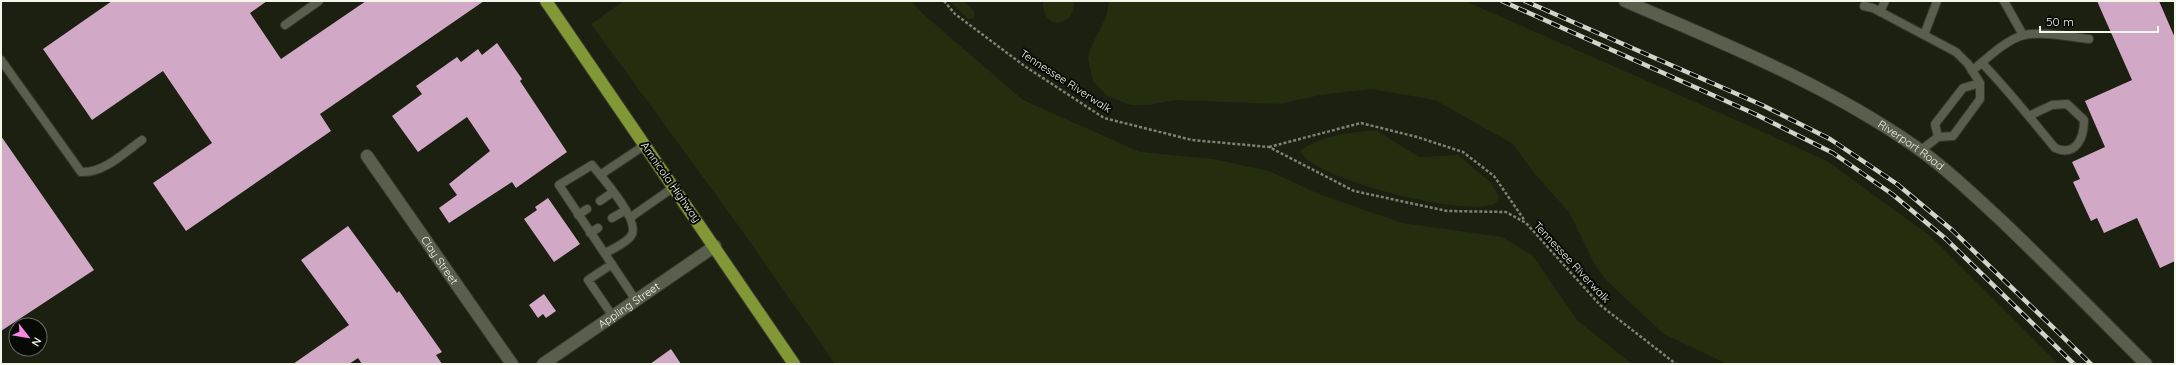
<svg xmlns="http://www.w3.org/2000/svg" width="2176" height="365" font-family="Quicksand,sans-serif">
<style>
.green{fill:#252d0f}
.building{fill:#d2a8c7}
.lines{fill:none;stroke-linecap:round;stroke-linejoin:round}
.lane-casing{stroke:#36392f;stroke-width:10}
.street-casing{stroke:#36392f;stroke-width:14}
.primary-casing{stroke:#36392f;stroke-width:14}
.path{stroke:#7e8274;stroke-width:2.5;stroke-dasharray:3 2;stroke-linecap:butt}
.lane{stroke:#595f4c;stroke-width:8}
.street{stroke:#595f4c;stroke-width:12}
.primary{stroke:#829836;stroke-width:12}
.rail-casing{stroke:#d1d4c8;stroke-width:4.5}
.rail{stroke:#070904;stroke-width:3;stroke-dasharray:9;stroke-linecap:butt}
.labels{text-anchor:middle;stroke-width:4;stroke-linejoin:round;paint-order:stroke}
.street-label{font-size:11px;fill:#f3f6eb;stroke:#070904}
</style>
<rect width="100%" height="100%" fill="#1c2010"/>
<!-- green -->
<path class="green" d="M624,1H911L923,14L1023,100L1140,152L1213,159L1269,171L1319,194L1402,223L1502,237L1532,255L1578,321L1632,364H835L743,232L591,24Z
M950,1H964L974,11V18L968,19Z
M1043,1H1074C1075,30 1040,29 1043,1Z
M1109,1H1465L1752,127L1827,161L1930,236L2058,364H1727L1664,334L1607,281L1594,263L1569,212L1534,173L1513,144L1435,100L1371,89L1320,95L1280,104L1175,100L1149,105H1131L1107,96L1093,81L1088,59L1090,49L1106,17Z
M1376,130L1419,157L1458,155L1491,183L1499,197C1497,201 1496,204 1491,205C1460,215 1314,180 1300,151C1318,136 1353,132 1376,130Z"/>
<!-- building -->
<path class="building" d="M112,1H267L250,13L281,59L366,1H484L320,114L331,131L186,231L153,183L212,143L163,71L92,120L43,49Z
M2097,1H2159L2175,38V261L2160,268L2137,218L2104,233L2097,218L2091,221L2073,182L2080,179L2072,162L2105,147L2085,101L2132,80Z
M497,43L522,79L520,81L567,152L516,188L512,182L449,223L439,208L457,195L449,184L490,151L467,117L418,152L392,116L422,94L416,86L457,57L461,62L478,49L482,55Z
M1,136L94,270L1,331Z
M548,198L580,244L554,262L524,219L537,210L535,207Z
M348,226L397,293L399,291L442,352L436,355L442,364H362L358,358L349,364H293L349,325L301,260Z
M544,294L556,311L546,318L543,314L538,318L529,305Z
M671,349L681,364H650Z"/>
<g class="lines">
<!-- lane casing -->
<g class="lane-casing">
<path id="lane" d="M2004,1L2023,35
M1864,6L1873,8L1956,52L1968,64L1980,83
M1880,12L1885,1
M285,25L319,1
M1924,35L1937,1
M1,60L81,172C103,174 125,152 142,140
M1982,63C2008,90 2031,119 2055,148C2076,157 2084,138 2084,120L2067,104L2052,105L2029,116
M1972,71C1985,60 2007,39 2024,35C2043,31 2070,37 2089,39
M1980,83V99L1953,136L1938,137L1935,124L1963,88Z
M1920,151L1938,137
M600,175L645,145
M600,201L613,192
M578,215L587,209
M631,217L674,187
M612,218L626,210
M590,233L598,228
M605,253C613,249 626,243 631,236C642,222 601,176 592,165L559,185L635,299
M612,315L588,280L612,264"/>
</g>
<!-- street casing -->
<g class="street-casing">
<g id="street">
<path id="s1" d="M1625,1C1725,44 1823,83 1913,145C1946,168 1975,196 2004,223C2052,269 2099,317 2146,364"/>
<path id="s2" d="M367,156L512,364"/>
<path id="s3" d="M543,364L715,246"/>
</g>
</g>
<!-- primary casing -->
<g class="primary-casing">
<path id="primary" d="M546,1L794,364"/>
</g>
<!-- path -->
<path class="path" d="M944,1L955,14L1026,67L1104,118L1192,140L1269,147L1354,191L1447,211L1506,212L1526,223L1600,305L1676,364
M1269,147L1361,123L1417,137L1463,152L1494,176L1525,221"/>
<!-- lane -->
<use href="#lane" class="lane"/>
<!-- street -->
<use href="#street" class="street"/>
<!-- primary -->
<use href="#primary" class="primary"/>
<!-- rail casing -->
<g class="rail-casing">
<path id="rail" d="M1502,1L1755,114L1833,153L1892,194L1946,239L2074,364
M1525,1L1762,105L1830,139L1897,184L1952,230L2091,364"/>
</g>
<!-- rail -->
<use href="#rail" class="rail"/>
</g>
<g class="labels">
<!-- street labels -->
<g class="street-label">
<text transform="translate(1066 81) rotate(33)" y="4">Tennessee Riverwalk</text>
<text dy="4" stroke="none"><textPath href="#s1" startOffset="321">Riverport Road</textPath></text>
<text transform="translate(671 182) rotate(55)" y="4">Amnicola Highway</text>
<text dy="4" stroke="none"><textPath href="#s2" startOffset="127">Clay Street</textPath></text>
<text transform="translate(1572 262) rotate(47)" y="4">Tennessee Riverwalk</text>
<text dy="4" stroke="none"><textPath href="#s3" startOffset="104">Appling Street</textPath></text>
</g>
</g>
<!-- border -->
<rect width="2176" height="365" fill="none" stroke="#f3f6eb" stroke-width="4"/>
<!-- north arrow -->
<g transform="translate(28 337) rotate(121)"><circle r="19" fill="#070904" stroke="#656860"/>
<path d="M0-3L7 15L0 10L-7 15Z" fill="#fc86e3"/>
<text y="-6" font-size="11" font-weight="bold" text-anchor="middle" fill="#f3f6eb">N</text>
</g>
<!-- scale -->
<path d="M2040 26v6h118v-6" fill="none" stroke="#f3f6eb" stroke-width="2"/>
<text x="2046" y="26" font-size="12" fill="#f3f6eb" stroke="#070904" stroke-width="3" paint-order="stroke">50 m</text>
</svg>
